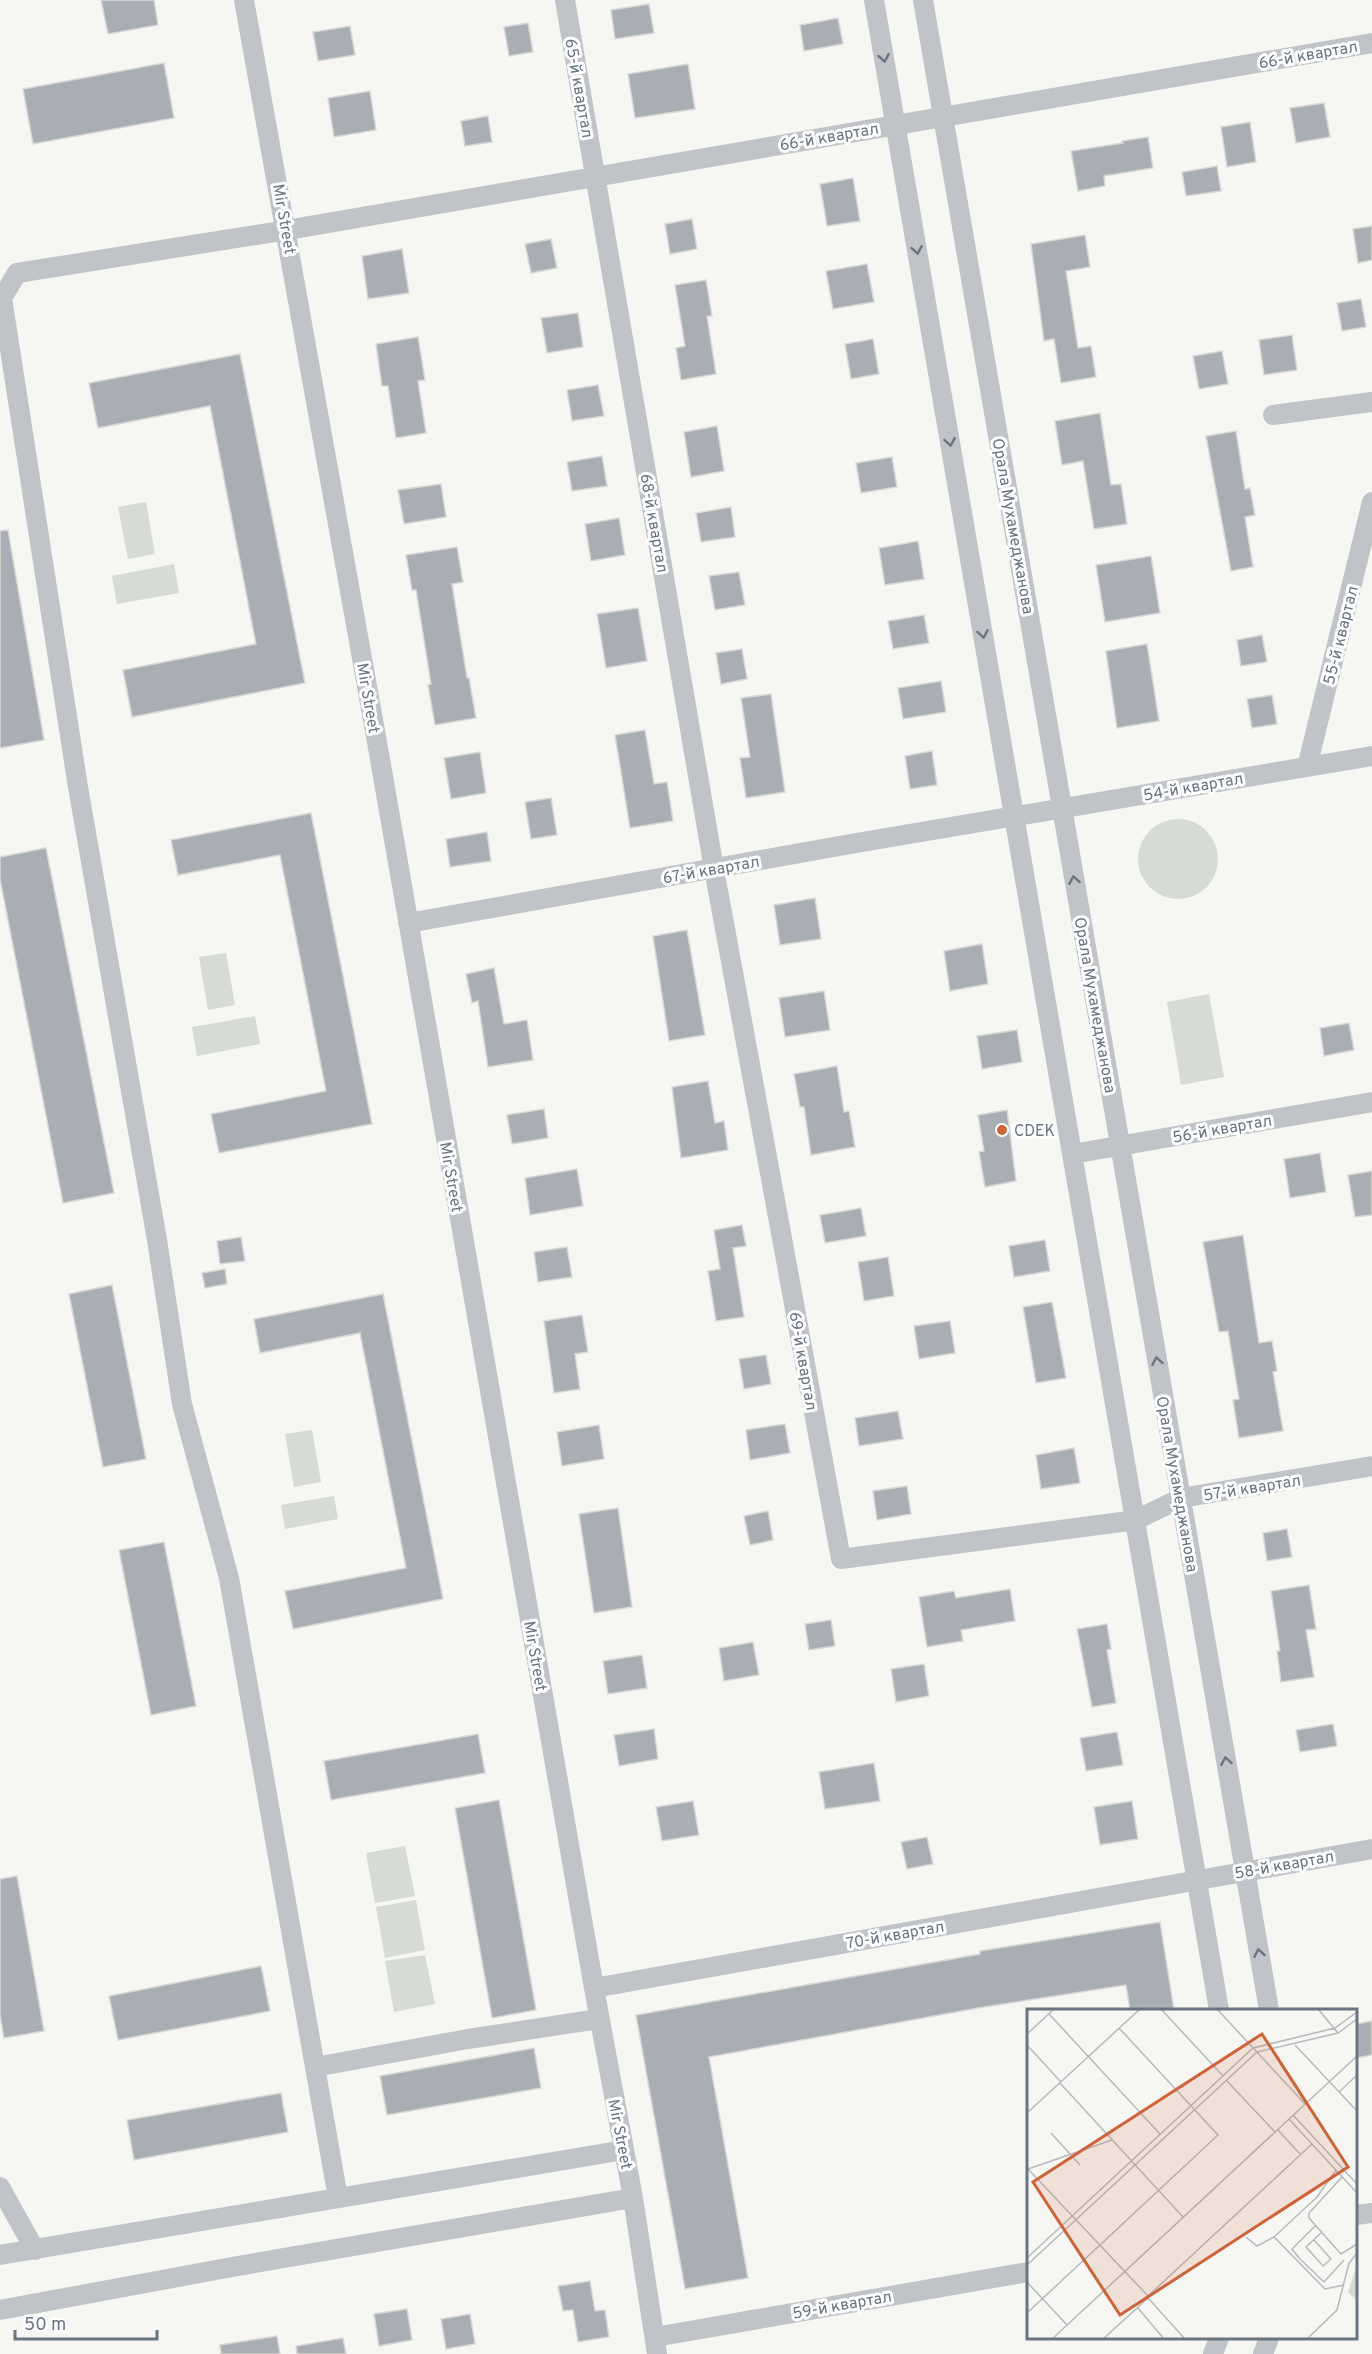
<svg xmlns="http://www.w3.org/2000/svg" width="1372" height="2354" font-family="Overpass,sans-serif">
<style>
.green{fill:#d6dbd3}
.building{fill:#a8aeb3;stroke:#d8d8d6;stroke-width:1.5}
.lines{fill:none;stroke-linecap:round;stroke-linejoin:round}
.minor{stroke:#c0c3c7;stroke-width:20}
.oneway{stroke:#697581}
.poi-dot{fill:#cf633a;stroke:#fff;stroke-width:2}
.labels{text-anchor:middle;stroke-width:6;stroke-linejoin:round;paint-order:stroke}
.street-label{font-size:16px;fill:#697581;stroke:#fff}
.poi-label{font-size:16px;fill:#697581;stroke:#fff;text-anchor:start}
.inset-road{fill:none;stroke:#b6babe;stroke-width:1.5}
.view{fill:#cf633a;fill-opacity:0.15;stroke:#cf633a;stroke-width:3}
.inset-edge{fill:none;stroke:#697581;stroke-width:3}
</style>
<rect width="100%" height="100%" fill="#f6f6f3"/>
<!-- green -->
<path class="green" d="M146,502L155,554L128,559L118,507Z
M174,564L179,593L117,604L112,576Z
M1138 859a40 40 0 1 1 80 0a40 40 0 1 1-80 0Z
M226,953L235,1005L208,1010L199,957Z
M1209,994L1224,1077L1181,1085L1167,1002Z
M255,1016L260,1044L197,1056L192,1027Z
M312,1430L321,1482L294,1487L285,1434Z
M334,1496L338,1519L285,1529L281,1505Z
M405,1846L415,1896L375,1903L366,1853Z
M416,1900L425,1950L385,1958L376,1907Z
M425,1955L435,2004L394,2012L385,1961Z"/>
<!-- building -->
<path class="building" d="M101,0H154L158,25L108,34Z
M649,4L654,33L615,39L611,10Z
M838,18L843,44L804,51L800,25Z
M528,23L533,52L509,56L504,27Z
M350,26L355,55L318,61L313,32Z
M164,63L174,118L33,144L23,89Z
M688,64L695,109L635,118L628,74Z
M370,91L376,130L334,137L328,98Z
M1324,103L1330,137L1296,143L1290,108Z
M488,116L492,142L465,146L461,121Z
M1250,122L1256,162L1227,167L1221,127Z
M1148,137L1153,168L1104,176L1105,186L1078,191L1071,151L1123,143L1122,141Z
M1217,166L1221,191L1186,196L1182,172Z
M853,178L860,221L827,226L820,184Z
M692,219L697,249L670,254L665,224Z
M1372,226V260L1358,263L1353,229Z
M1085,235L1090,267L1066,271L1078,348L1091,346L1096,377L1061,383L1054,339L1044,341L1031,244Z
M551,239L557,268L531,273L525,244Z
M402,249L409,293L368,299L362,256Z
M867,264L874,302L833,309L826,271Z
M706,280L712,316H707L716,374L681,380L676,348L685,346L675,285Z
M1361,299L1366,327L1342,331L1337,303Z
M578,313L583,347L547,353L541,318Z
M1292,335L1297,370L1264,375L1259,340Z
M418,337L425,380L418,381L426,433L396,438L388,386H382L376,344Z
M873,339L879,374L851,379L845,344Z
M1222,351L1228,384L1199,389L1193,356Z
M240,354L305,683L132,717L123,670L256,644L210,406L98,428L89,383Z
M598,385L604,416L572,421L567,390Z
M1100,413L1111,485L1121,484L1127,524L1094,529L1083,461L1062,465L1055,421Z
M717,426L724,471L691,477L684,432Z
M1236,431L1245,489L1250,488L1255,515L1245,517L1253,567L1231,571L1206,436Z
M602,456L607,486L572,491L567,462Z
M892,457L897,487L861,493L856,463Z
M441,484L446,517L404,524L398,490Z
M731,507L735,537L701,542L696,513Z
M619,518L625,555L591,561L585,524Z
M8,530L44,740L0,748V531Z
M918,541L924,579L885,585L879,548Z
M457,547L463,582L452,584L467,678H469L476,718L435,725L428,685L431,684L416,590H412L406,555Z
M1151,556L1160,613L1105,622L1096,565Z
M739,572L745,605L715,610L709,576Z
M638,608L647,661L606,668L597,614Z
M924,615L929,643L893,649L888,621Z
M1262,635L1267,662L1241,666L1237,640Z
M1147,644L1159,721L1117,728L1106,651Z
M742,649L747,679L721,684L716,653Z
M941,681L946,712L903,719L898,688Z
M771,694L785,792L746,798L740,758L750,757L741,698Z
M1272,695L1277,724L1252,728L1247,699Z
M645,730L654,784L667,782L673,821L630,828L615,735Z
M932,751L937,785L910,789L905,756Z
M480,752L486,793L451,799L444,758Z
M551,798L557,835L531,839L525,802Z
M311,813L372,1124L219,1153L211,1114L326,1091L280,855L178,875L171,840Z
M487,832L491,861L450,867L446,839Z
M46,848L114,1193L63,1203L0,879V857Z
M815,898L821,939L780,945L774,905Z
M687,930L705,1035L669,1041L653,936Z
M982,944L988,984L950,991L944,951Z
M494,968L504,1024L527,1020L533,1060L488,1067L478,1001L472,1003L466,974Z
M824,991L830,1030L785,1037L779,998Z
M1349,1023L1354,1050L1324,1056L1320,1028Z
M1017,1030L1022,1062L982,1069L977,1036Z
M837,1066L844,1112L849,1111L855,1147L811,1155L804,1107H800L794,1074Z
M708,1081L715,1123L724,1121L728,1150L681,1158L672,1087Z
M544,1109L548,1138L512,1144L507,1115Z
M1007,1110L1016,1181L985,1187L979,1152L984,1151L978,1115Z
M1320,1153L1326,1192L1290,1198L1284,1159Z
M577,1169L583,1206L530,1215L525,1178Z
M1372,1171V1215L1355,1217L1348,1175Z
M861,1208L866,1236L825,1243L820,1215Z
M742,1225L746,1246L733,1248L744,1317L716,1321L708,1271L720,1269L714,1230Z
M1243,1235L1259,1343L1272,1341L1277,1371L1273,1372L1283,1431L1239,1438L1233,1400L1239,1399L1228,1331L1219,1332L1203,1242Z
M241,1237L245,1261L220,1264L217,1241Z
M1045,1240L1050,1271L1014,1277L1009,1246Z
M567,1247L572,1277L538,1282L534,1252Z
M888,1257L894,1296L864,1301L858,1262Z
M225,1269L227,1284L205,1288L202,1273Z
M112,1285L146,1459L103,1467L69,1294Z
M383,1294L443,1599L293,1629L285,1591L406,1568L360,1333L260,1353L254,1319Z
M1052,1302L1066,1378L1036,1383L1023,1307Z
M582,1315L588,1352L575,1354L580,1389L554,1393L544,1321Z
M950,1321L955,1353L919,1359L914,1326Z
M766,1355L771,1384L744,1389L739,1359Z
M898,1411L903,1439L859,1446L855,1418Z
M785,1424L790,1453L750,1460L746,1430Z
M599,1425L604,1459L562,1466L557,1432Z
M1074,1448L1080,1483L1041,1489L1036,1455Z
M907,1486L911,1514L877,1520L873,1491Z
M618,1508L632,1607L594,1613L579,1514Z
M768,1511L773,1540L750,1545L744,1516Z
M1287,1529L1292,1557L1267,1561L1263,1533Z
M164,1542L196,1706L151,1715L119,1550Z
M1309,1585L1316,1629L1306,1630L1314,1677L1281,1682L1277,1651H1280L1271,1591Z
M1010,1589L1015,1621L961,1630L963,1641L927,1647L919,1597L954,1591L956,1598Z
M831,1620L835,1646L809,1650L805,1624Z
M1107,1624L1111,1649L1107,1650L1116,1703L1092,1707L1077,1629Z
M753,1642L759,1675L724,1681L719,1648Z
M642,1655L647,1688L608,1694L603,1661Z
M924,1664L929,1696L896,1702L891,1669Z
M1333,1724L1337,1746L1300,1752L1296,1730Z
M654,1729L658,1759L619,1766L614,1735Z
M1117,1732L1123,1765L1086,1771L1080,1738Z
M478,1734L485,1773L331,1800L324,1761Z
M874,1763L880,1801L825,1809L819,1772Z
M499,1800L536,2010L492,2018L455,1808Z
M693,1801L699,1835L662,1841L656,1807Z
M1132,1801L1138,1839L1100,1845L1094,1807Z
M927,1837L933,1864L907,1869L901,1842Z
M17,1876L44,2031L4,2038L0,2015V1879Z
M1160,1922L1174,2010H1130L1126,1985L978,2008L709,2057L748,2278L685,2289L636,2015L980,1954V1951Z
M261,1966L270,2011L118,2040L109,1996Z
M1372,2021V2055L1356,2058V2024Z
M534,2048L541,2088L387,2115L380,2076Z
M281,2093L288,2132L134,2160L127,2120Z
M590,2281L595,2311L605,2310L609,2337L578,2342L573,2310L563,2311L558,2286Z
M407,2309L412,2340L379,2346L374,2314Z
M470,2314L475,2344L446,2349L441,2319Z
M277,2336L280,2354H221L220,2345Z
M343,2338L346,2354H297L296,2346Z"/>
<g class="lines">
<!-- minor -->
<path class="minor" d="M244,0L377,742L594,1988L633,2198L657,2354
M565,0L714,869L841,1559L1136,1520L1181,1498L1372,1466
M874,0L1219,2010
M923,0L1269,2010
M1273,415L1372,402
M1307,767L1372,502
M408,923L856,843L1372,756
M1072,1154L1372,1102
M594,1988L1372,1849
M315,2067L468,2039L599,2019
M0,2187L35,2250
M338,2198L229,1578L182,1404L157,1240L78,787L2,298L17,273L287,230L1372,43
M1356,2215L1372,2213
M0,2255L624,2150
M0,2310L232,2267L633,2198
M655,2337L1028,2272
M1213,2354L1219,2338
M1263,2354L1269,2338"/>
</g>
<!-- one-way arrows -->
<defs><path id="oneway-chevron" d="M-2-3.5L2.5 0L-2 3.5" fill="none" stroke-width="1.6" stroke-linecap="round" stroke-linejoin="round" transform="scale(1.5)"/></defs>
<g class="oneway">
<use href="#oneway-chevron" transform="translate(884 58) rotate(80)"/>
<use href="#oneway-chevron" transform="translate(917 250) rotate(80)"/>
<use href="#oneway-chevron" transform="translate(950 442) rotate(80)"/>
<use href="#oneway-chevron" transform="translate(983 634) rotate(80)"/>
<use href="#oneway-chevron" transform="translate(1074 880) rotate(-100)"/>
<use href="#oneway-chevron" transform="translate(1157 1361) rotate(-100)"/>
<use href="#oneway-chevron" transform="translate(1226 1761) rotate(-100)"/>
<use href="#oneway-chevron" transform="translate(1259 1953) rotate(-100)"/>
</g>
<!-- markers -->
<circle class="poi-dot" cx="1002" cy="1130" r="6"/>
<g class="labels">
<!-- street labels -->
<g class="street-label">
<text transform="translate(1308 54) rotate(-10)" y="6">66-й квартал</text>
<text transform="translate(580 88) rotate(80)" y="6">65-й квартал</text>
<text transform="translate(829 136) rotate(-10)" y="6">66-й квартал</text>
<text transform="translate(285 219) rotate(80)" y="6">Mir Street</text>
<text transform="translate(655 523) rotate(80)" y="6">68-й квартал</text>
<text transform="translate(1014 526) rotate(80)" y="6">Орала Мухамеджанова</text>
<text transform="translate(1340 635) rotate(-76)" y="6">55-й квартал</text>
<text transform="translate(369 698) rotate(80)" y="6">Mir Street</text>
<text transform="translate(1193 786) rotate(-10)" y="6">54-й квартал</text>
<text transform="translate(711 869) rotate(-10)" y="6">67-й квартал</text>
<text transform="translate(1096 1005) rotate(80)" y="6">Орала Мухамеджанова</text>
<text transform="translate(1222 1128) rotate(-10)" y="6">56-й квартал</text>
<text transform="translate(452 1177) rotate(80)" y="6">Mir Street</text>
<text transform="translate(804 1361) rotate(80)" y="6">69-й квартал</text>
<text transform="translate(1178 1484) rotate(80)" y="6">Орала Мухамеджанова</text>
<text transform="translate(1252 1487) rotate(-9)" y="6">57-й квартал</text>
<text transform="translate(536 1656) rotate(80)" y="6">Mir Street</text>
<text transform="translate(1284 1864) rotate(-10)" y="6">58-й квартал</text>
<text transform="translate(895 1934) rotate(-10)" y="6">70-й квартал</text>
<text transform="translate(621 2134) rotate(79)" y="6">Mir Street</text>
<text transform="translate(842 2304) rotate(-10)" y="6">59-й квартал</text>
</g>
<!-- poi labels -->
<g class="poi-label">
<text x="1014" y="1136">CDEK</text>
</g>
</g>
<!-- overview -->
<g transform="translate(1027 2009)">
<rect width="330" height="330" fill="#f6f6f3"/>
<path d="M330,256V292L321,283Z" fill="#d6dbd3"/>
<path class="inset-road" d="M134,0L196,67M190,0L278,95M291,0L311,24M22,5L133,125M0,25L27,0M0,36L34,73M268,36L330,102M200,72L248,123M33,74L156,208M312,83L330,66M0,104L113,0M266,106L330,175M262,110L330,184M251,121L273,145M24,124L53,156M0,159L121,287L285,135M1,160L85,131M315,168L282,204V209L314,245L330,235M289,216L265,240L272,249L297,273L317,251M219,228L230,237L247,228L298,280L317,276M247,228L290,188L309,161M287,231L304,250L296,257L279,238L295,223M0,249L226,39L308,19L330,3M0,256L230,43L311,24L330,10M0,273L40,316M121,289L158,330M111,299L137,330M0,304L191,126L92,19M25,330L330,47M76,330L121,289M280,330L310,301L322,254L330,244"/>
<path class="view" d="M235,25L321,158L93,306L6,173Z"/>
<rect width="330" height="330" class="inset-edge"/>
</g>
<!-- scale -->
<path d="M15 2330v9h142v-9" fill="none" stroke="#697581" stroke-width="3"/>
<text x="24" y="2330" font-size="18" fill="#697581" stroke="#ffffff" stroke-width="4.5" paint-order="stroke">50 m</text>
</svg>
